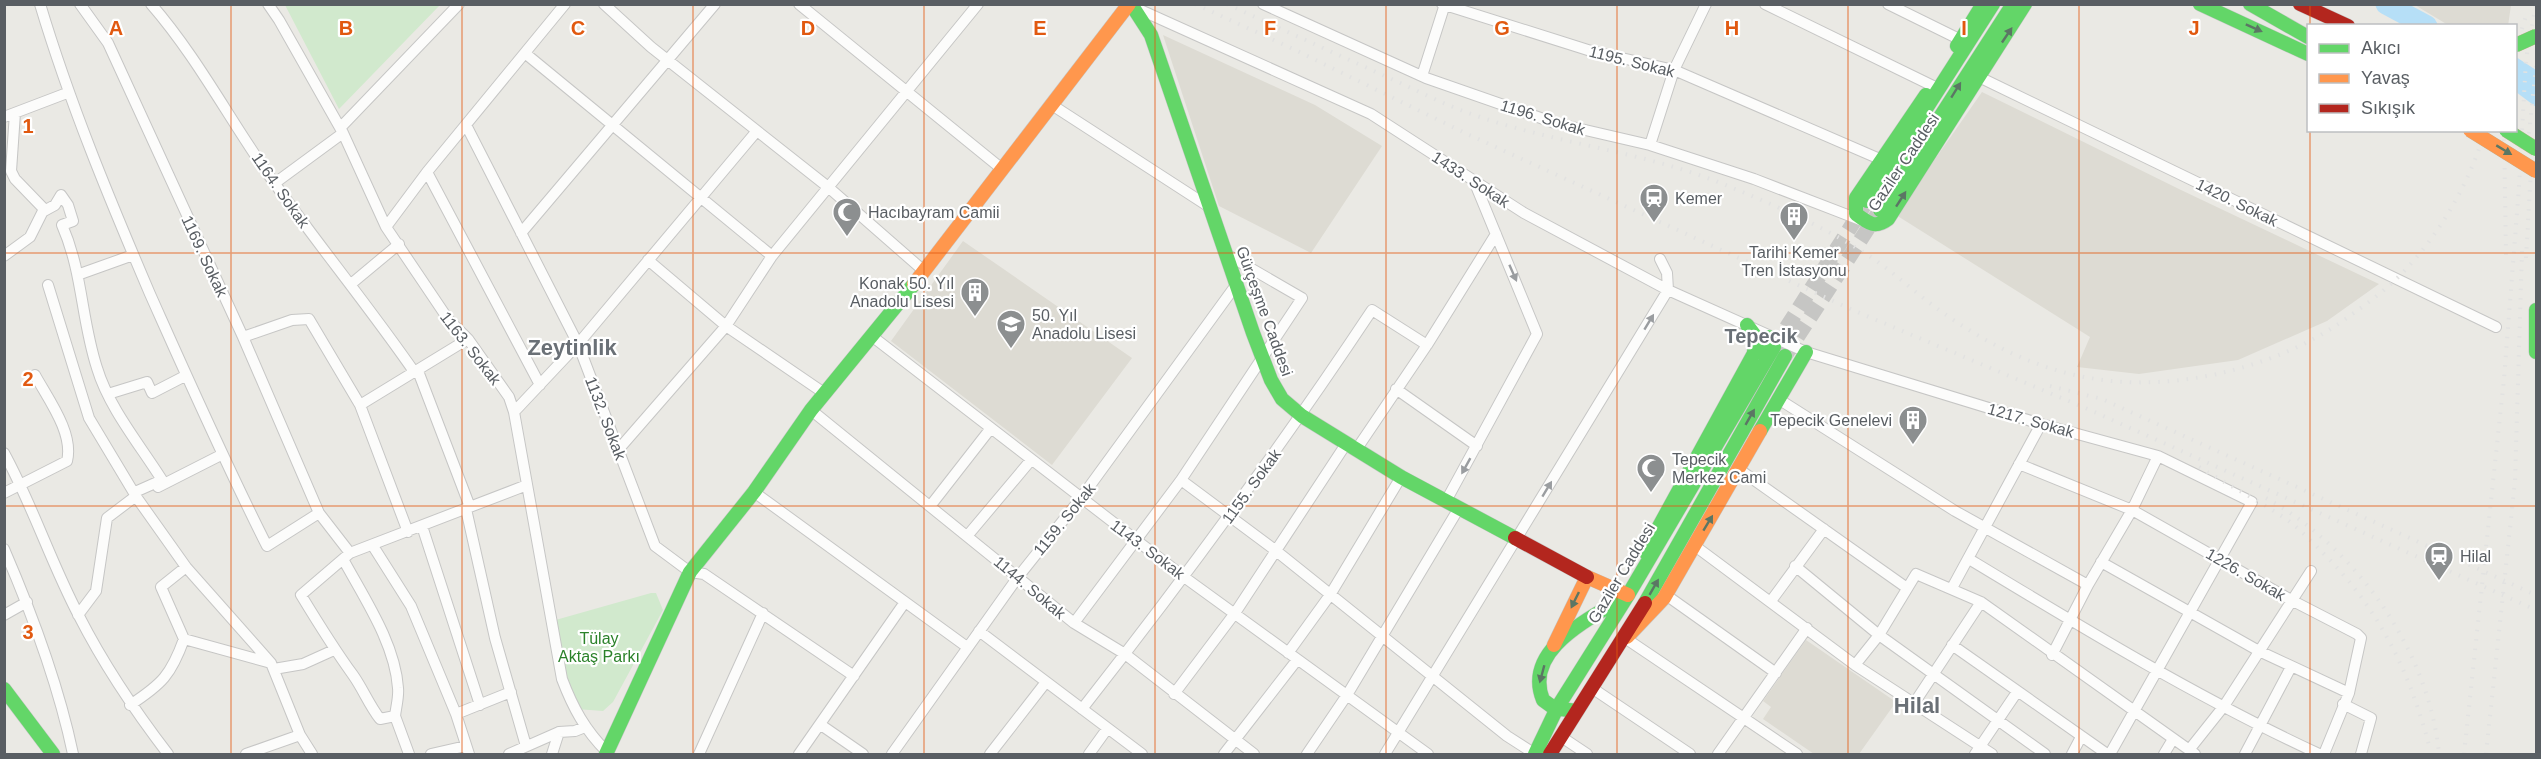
<svg xmlns="http://www.w3.org/2000/svg" width="2541" height="759" font-family="Arial,sans-serif">
<style>
.education{fill:#dddbd3}
.green{fill:#d1e9cd}
.water{fill:#b6dff7}
.lines{fill:none;stroke-linecap:round;stroke-linejoin:round}
.river{stroke:#b6dff7;stroke-width:21}
.primary-tunnel{stroke:#c6c6c4;stroke-width:15;stroke-dasharray:15 8;stroke-linecap:butt}
.street-casing{stroke:#c6c6c5;stroke-width:12}
.fast-casing{stroke:#c6c7c6;stroke-width:15}
.slow-casing{stroke:#c6c7c6;stroke-width:15}
.jam-casing{stroke:#c6c7c6;stroke-width:15}
.street{stroke:#fcfcfb;stroke-width:10}
.fast{stroke:#63d668;stroke-width:14}
.slow{stroke:#ff974d;stroke-width:14}
.jam{stroke:#b3261e;stroke-width:14}
.rail{stroke:#e2e2e1;stroke-width:4;stroke-dasharray:1.5 8;stroke-linecap:butt}
.fast-bridge-casing{stroke:#c2b092;stroke-width:15;stroke-linecap:butt}
.slow-bridge-casing{stroke:#c2b092;stroke-width:15;stroke-linecap:butt}
.fast-bridge{stroke:#63d668;stroke-width:14}
.slow-bridge{stroke:#ff974d;stroke-width:14}
.oneway{fill:#5b7664}
.oneway2{fill:#9a9da0}
.grid{fill:none;stroke:#e15910;stroke-width:1.5;stroke-opacity:0.55}
.labels{text-anchor:middle;stroke-width:4.5;stroke-linejoin:round;paint-order:stroke}
.street-label{font-size:16px;fill:#595e63;stroke:#fff}
.poi-label{font-size:16px;fill:#595e63;stroke:#fff;text-anchor:start}
.park-label{font-size:16px;fill:#2b822a;stroke:#fff}
.quarter-label{font-size:20px;font-weight:bold;fill:#6a7076;stroke:#fff}
.district-label{font-size:22px;font-weight:bold;fill:#6a7076;stroke:#fff}
.grid-label{font-size:20px;text-anchor:middle;font-weight:bold;fill:#e15910;stroke:#fff;stroke-width:4.5;stroke-linejoin:round;paint-order:stroke}
</style>
<rect width="100%" height="100%" fill="#eae9e4"/>
<!-- education -->
<path class="education" d="M2415,5H2511L2508,26L2448,25Z
M1163,35L1315,105L1382,146L1311,253L1219,206Z
M1982,92L2181,190L2379,284L2327,321L2238,360L2139,374L2077,367L2090,337L1896,215Z
M963,241L1132,358L1052,465L891,341Z
M1806,640L1896,702L1859,754H1814L1763,719L1771,707L1763,701Z"/>
<!-- green -->
<path class="green" d="M285,5H440L339,109Z
M651,593H656L663,610L613,702L603,711L576,709L552,621Z"/>
<!-- water -->
<path class="water" d="M2516,57L2536,70V107L2516,92Z"/>
<g class="lines">
<!-- river -->
<path class="river" d="M2386,4L2427,26"/>
<!-- primary-tunnel -->
<path class="primary-tunnel" d="M1774,347L1864,206
M1785,356L1880,210"/>
<!-- street casing -->
<g class="street-casing">
<path id="street" d="M40,4C70,104 109,198 150,294C188,379 225,463 267,546L319,513
M80,4L108,43L243,337L319,513L350,553
M151,4C197,57 228,117 268,174C315,241 368,305 415,373
M268,4L279,20L343,133L386,227L448,319L468,339L509,397L514,412L562,679C573,708 585,730 607,752
M604,4L651,47L828,187L924,271
M799,4L1002,169
M1263,4L1426,78L1555,123L1650,145L1754,179L1863,221
M1442,4L1591,51L1674,70L1882,160
M1765,4L1933,86
M1888,4L1961,40
M1136,8L1371,114L1524,213L1668,290L1806,352L2041,424L2158,456L2252,502L2110,754
M526,54L772,256
M1422,76L1445,4
M1979,77L2496,327
M1052,105L1211,208
M4,117L67,93
M466,125L578,344L655,546L690,572L704,574L854,676
M340,128L459,4
M1650,145L1674,70L1706,4
M427,172L540,385
M275,183L343,133
M44,211L55,205L61,195L68,205L73,221L62,225C83,273 81,319 97,368C109,408 140,445 162,480L135,492
M386,227L427,172L565,4
M521,233L715,4
M4,256L30,237L44,209L15,179L11,171L15,113
M648,260L726,326L824,393
M80,274L133,255
M351,284L399,244
M48,285L89,418L137,498L186,567L271,663L300,735L312,754
M243,337L292,320L309,319L360,405L408,532
M873,337L1184,577L1428,754
M418,371L470,507
M1396,389L1477,446
M108,394L147,382L152,393L185,376
M1780,400L1955,511L2088,585
M360,405L468,339
M811,410L1074,623L1125,654L1254,754
M514,412L578,344L756,132
M618,450L726,326L772,256L978,4
M1356,450L1427,345L1496,234
M4,453C33,506 51,563 79,616C104,665 135,711 168,754
M2019,464L2132,510L2293,601L2357,634L2361,638L2349,693L2324,754
M1740,470L1907,588
M1181,480L1275,550L1507,736L1535,754
M158,487L221,455
M754,492L967,647
M4,493L67,461C74,433 48,399 35,375
M1446,501L1537,334L1474,181
M931,505L991,428
M466,509L495,638L526,746
M422,526L480,705
M968,535L1031,460
M373,546L411,606L456,714L469,754
M1695,546L1855,665L1992,754
M4,549C33,616 58,683 73,754
M343,559C364,598 395,643 398,688C399,697 396,707 395,716
M1969,559C2083,628 2198,698 2319,754
M2101,562L2259,651L2349,693
M1795,566L1879,635L2045,754
M1952,588L2041,424
M1666,595L1776,673
M1771,601L1824,529
M4,615L27,602
M78,615L96,591L107,518L136,496
M1074,623L1181,480L1302,298L1226,254
M979,631L1142,754
M1625,638L1797,754
M184,639L161,587L186,567
M1952,645L2107,754
M1288,653L1330,595L1401,477
M2052,655L2088,585L2132,510L2158,456
M1855,665L1879,635L1916,574L1981,602L2195,754
M274,669L303,664L334,650
M1592,688L1690,754
M1174,694L1235,613L1346,444
M1915,702L1981,602
M2343,704L2371,718L2361,754
M130,705C162,684 171,675 184,639L271,663
M1082,709C1184,579 1281,447 1372,310L1427,345
M456,714L511,692
M821,725L863,754
M1563,738L1587,754
M2189,750L2224,706L2311,571
M246,754L300,735
M409,754L395,716L380,719C369,705 363,689 353,675C334,649 318,623 301,595L350,553L527,485
M431,754L466,746
M509,754L559,732
M552,754L559,732L575,731L585,727
M699,754L763,613
M799,754L905,602
M892,754L1018,577L1081,498L1236,285
M990,754L1046,682
M1089,754L1107,729
M1224,754L1297,660
M1307,754L1347,695L1459,508
M1385,754L1668,290L1667,273L1660,259
M1718,754L1807,628
M1975,754L2017,692
M2072,754L2081,737
M2164,754L2173,739
M2245,754L2291,667"/>
</g>
<!-- fast casing -->
<g class="fast-casing">
<path id="fast" d="M1131,4L1151,35L1253,333L1271,380L1282,399L1302,416L1401,477L1515,538
M2200,4L2308,54
M2250,4L2308,37
M1957,46L1983,4
M1926,95L1856,198V214C1868,223 1875,229 1888,219L2025,4
M1867,201L1993,4
M1880,210L2013,4
M2536,310V352
M1747,325L1756,337L1754,352
M1760,431L1806,352
M1645,552L1753,355L1767,337L1776,338
M1645,603L1785,356
M4,689L53,754
M1576,711L1554,708L1543,700C1522,648 1594,617 1628,595
M606,754L690,572L754,492L811,410L914,284
M1535,754L1557,708L1628,595L1774,347"/>
</g>
<!-- slow casing -->
<g class="slow-casing">
<path id="slow" d="M914,284L1129,4
M1627,637L1664,598L1760,431
M1554,645L1587,577L1628,595"/>
</g>
<!-- jam casing -->
<g class="jam-casing">
<path id="jam" d="M2300,4L2348,26
M1515,538L1587,577
M1550,754L1645,603"/>
</g>
<!-- street -->
<use href="#street" class="street"/>
<!-- fast -->
<use href="#fast" class="fast"/>
<!-- slow -->
<use href="#slow" class="slow"/>
<!-- jam -->
<use href="#jam" class="jam"/>
<!-- rail -->
<path class="rail" d="M1195,4L1289,47L1465,133L1855,311L2090,410L2536,610
M1227,4C1281,29 1334,53 1387,77C1416,90 1445,105 1474,115C1557,144 1647,152 1728,186C1774,205 1823,226 1866,254C1890,269 1912,290 1935,307C2024,372 2108,397 2217,374C2261,364 2306,347 2344,320C2365,305 2388,289 2406,269C2441,232 2471,180 2485,130
M2516,47L2527,13
M2504,130L2506,256
M2528,143L2536,66
M2526,258L2533,135
M2050,386L2102,399L2536,595
M2199,467C2228,485 2258,500 2286,519C2300,529 2312,542 2323,553C2380,610 2410,672 2430,749
M2266,498C2356,548 2429,650 2439,754
M2464,754L2504,379L2519,187L2526,59L2536,4
M2486,754L2515,481L2522,251"/>
<!-- fast-bridge casing -->
<g class="fast-bridge-casing">
<path id="fast-bridge" d="M2516,45L2536,36
M2506,130L2536,149"/>
</g>
<!-- slow-bridge casing -->
<g class="slow-bridge-casing">
<path id="slow-bridge" d="M2470,130L2536,171"/>
</g>
<!-- fast-bridge -->
<use href="#fast-bridge" class="fast-bridge"/>
<!-- slow-bridge -->
<use href="#slow-bridge" class="slow-bridge"/>
</g>
<!-- one-way arrows -->
<defs><path id="oneway-solid" d="M-6-.8H1V-3.2L6.5 0L1 3.2V.8H-6Z" transform="scale(1.5)"/></defs>
<g class="oneway">
<use href="#oneway-solid" transform="translate(2254 28) rotate(24)"/>
<use href="#oneway-solid" transform="translate(2007 35) rotate(-56)"/>
<use href="#oneway-solid" transform="translate(1956 90) rotate(-58)"/>
<use href="#oneway-solid" transform="translate(2504 150) rotate(31)"/>
<use href="#oneway-solid" transform="translate(1901 199) rotate(-57)"/>
<use href="#oneway-solid" transform="translate(1750 417) rotate(-60)"/>
<use href="#oneway-solid" transform="translate(1708 523) rotate(-59)"/>
<use href="#oneway-solid" transform="translate(1654 587) rotate(-60)"/>
<use href="#oneway-solid" transform="translate(1575 600) rotate(116)"/>
<use href="#oneway-solid" transform="translate(1542 674) rotate(105)"/>
</g>
<g class="oneway2">
<use href="#oneway-solid" transform="translate(1513 273) rotate(66)"/>
<use href="#oneway-solid" transform="translate(1649 322) rotate(-59)"/>
<use href="#oneway-solid" transform="translate(1466 466) rotate(119)"/>
<use href="#oneway-solid" transform="translate(1547 489) rotate(-59)"/>
</g>
<!-- grid -->
<path class="grid" d="M231,4V754M462,4V754M693,4V754M924,4V754M1155,4V754M1386,4V754M1617,4V754M1848,4V754M2079,4V754M2310,4V26M2310,130V754M4,253H2536M4,506H2536"/>
<!-- icons -->
<defs>
<g id="station-pin" transform="scale(1.5)"><path d="M0 17L-7.5 6A9.5 9.5 0 1 1 7.5 6Z" fill="#8c8f90" stroke="#fff"/><path d="M-3-6H3Q5-6 5-4V2Q5 4 3 4L4.5 6H3L1.5 4h-3L-3 6H-4.5L-3 4Q-5 4-5 2V-4Q-5-6-3-6ZM-3.5-4v3h7v-3ZM-3.5 1v1.5H-2V1ZM2 1v1.5H3.5V1Z" fill="#fff"/></g>
<g id="mosque-pin" transform="scale(1.5)"><path d="M0 17L-7.5 6A9.5 9.5 0 1 1 7.5 6Z" fill="#8c8f90" stroke="#fff"/><path d="M3.5-4.9A6 6 0 1 0 3.5 4.9A5 5 0 1 1 3.5-4.9Z" fill="#fff"/></g>
<g id="building-pin" transform="scale(1.5)"><path d="M0 17L-7.5 6A9.5 9.5 0 1 1 7.5 6Z" fill="#8c8f90" stroke="#fff"/><path d="M-4-6H4V6H1V3H-1V6H-4ZM-2.5-4.3h1.7v1.8h-1.7ZM.8-4.3h1.7v1.8H.8ZM-2.5-1h1.7V.8h-1.7ZM.8-1h1.7V.8H.8Z" fill="#fff"/></g>
<g id="school-pin" transform="scale(1.5)"><path d="M0 17L-7.5 6A9.5 9.5 0 1 1 7.5 6Z" fill="#8c8f90" stroke="#fff"/><path d="M0-5L7-2L0 1L-7-2ZM-4 1L0 2.5L4 1V4Q0 6-4 4Z" fill="#fff"/></g>
</defs>
<g fill-rule="evenodd">
<use href="#station-pin" x="1654" y="198"/>
<use href="#mosque-pin" x="847" y="212"/>
<use href="#building-pin" x="1794" y="216"/>
<use href="#building-pin" x="975" y="292"/>
<use href="#school-pin" x="1011" y="324"/>
<use href="#building-pin" x="1913" y="420"/>
<use href="#mosque-pin" x="1651" y="468"/>
<use href="#station-pin" x="2439" y="556"/>
</g>
<g class="labels">
<!-- street labels -->
<g class="street-label">
<text transform="translate(1632 61) rotate(14)" y="6">1195. Sokak</text>
<text transform="translate(1543 117) rotate(17)" y="6">1196. Sokak</text>
<text transform="translate(1903 162) rotate(-56)" y="6">Gaziler Caddesi</text>
<text transform="translate(1471 179) rotate(33)" y="6">1433. Sokak</text>
<text transform="translate(281 190) rotate(55)" y="6">1164. Sokak</text>
<text transform="translate(2237 202) rotate(26)" y="6">1420. Sokak</text>
<text transform="translate(205 256) rotate(65)" y="6">1169. Sokak</text>
<text transform="translate(1265 311) rotate(70)" y="6">Gürçeşme Caddesi</text>
<text transform="translate(471 348) rotate(52)" y="6">1163. Sokak</text>
<text transform="translate(606 418) rotate(69)" y="6">1132. Sokak</text>
<text transform="translate(2031 420) rotate(16)" y="6">1217. Sokak</text>
<text transform="translate(1251 486) rotate(-54)" y="6">1155. Sokak</text>
<text transform="translate(1064 519) rotate(-51)" y="6">1159. Sokak</text>
<text transform="translate(1148 549) rotate(37)" y="6">1143. Sokak</text>
<text transform="translate(1621 573) rotate(-59)" y="6">Gaziler Caddesi</text>
<text transform="translate(2246 574) rotate(30)" y="6">1226. Sokak</text>
<text transform="translate(1030 587) rotate(40)" y="6">1144. Sokak</text>
</g>
<!-- poi labels -->
<g class="poi-label">
<text x="1675" y="204">Kemer</text>
<text x="868" y="218">Hacıbayram Camii</text>
<text x="1794" y="258" text-anchor="middle">Tarihi Kemer<tspan x="1794" dy="18">Tren İstasyonu</tspan></text>
<text x="954" y="289" text-anchor="end">Konak 50. Yıl<tspan x="954" dy="18">Anadolu Lisesi</tspan></text>
<text x="1032" y="321">50. Yıl<tspan x="1032" dy="18">Anadolu Lisesi</tspan></text>
<text x="1892" y="426" text-anchor="end">Tepecik Genelevi</text>
<text x="1672" y="465">Tepecik<tspan x="1672" dy="18">Merkez Cami</tspan></text>
<text x="2460" y="562">Hilal</text>
</g>
<!-- park labels -->
<g class="park-label">
<text x="599" y="644">Tülay<tspan x="599" dy="18">Aktaş Parkı</tspan></text>
</g>
<!-- quarter labels -->
<g class="quarter-label">
<text x="1761" y="343">Tepecik</text>
</g>
<!-- district labels -->
<g class="district-label">
<text x="572" y="355">Zeytinlik</text>
<text x="1917" y="713">Hilal</text>
</g>
</g>
<g class="grid-label">
<text x="116" y="35">A</text>
<text x="346" y="35">B</text>
<text x="578" y="35">C</text>
<text x="808" y="35">D</text>
<text x="1040" y="35">E</text>
<text x="1270" y="35">F</text>
<text x="1502" y="35">G</text>
<text x="1732" y="35">H</text>
<text x="1964" y="35">I</text>
<text x="2194" y="35">J</text>
<text x="28" y="133">1</text>
<text x="28" y="386">2</text>
<text x="28" y="639">3</text>
</g>
<!-- border -->
<rect width="2541" height="759" fill="none" stroke="#595e63" stroke-width="12"/>
<!-- legend -->
<rect x="2307" y="24" width="210" height="108" fill="#ffffff" stroke="#bdbfc1" stroke-width="1.5"/>
<rect x="2319" y="44" width="30" height="9" fill="#63d668" stroke="#bdbfc1" stroke-width="1.5"/>
<text x="2361" y="54" font-size="18" fill="#595e63">Akıcı</text>
<rect x="2319" y="74" width="30" height="9" fill="#ff974d" stroke="#bdbfc1" stroke-width="1.5"/>
<text x="2361" y="84" font-size="18" fill="#595e63">Yavaş</text>
<rect x="2319" y="104" width="30" height="9" fill="#b3261e" stroke="#bdbfc1" stroke-width="1.5"/>
<text x="2361" y="114" font-size="18" fill="#595e63">Sıkışık</text>
</svg>
